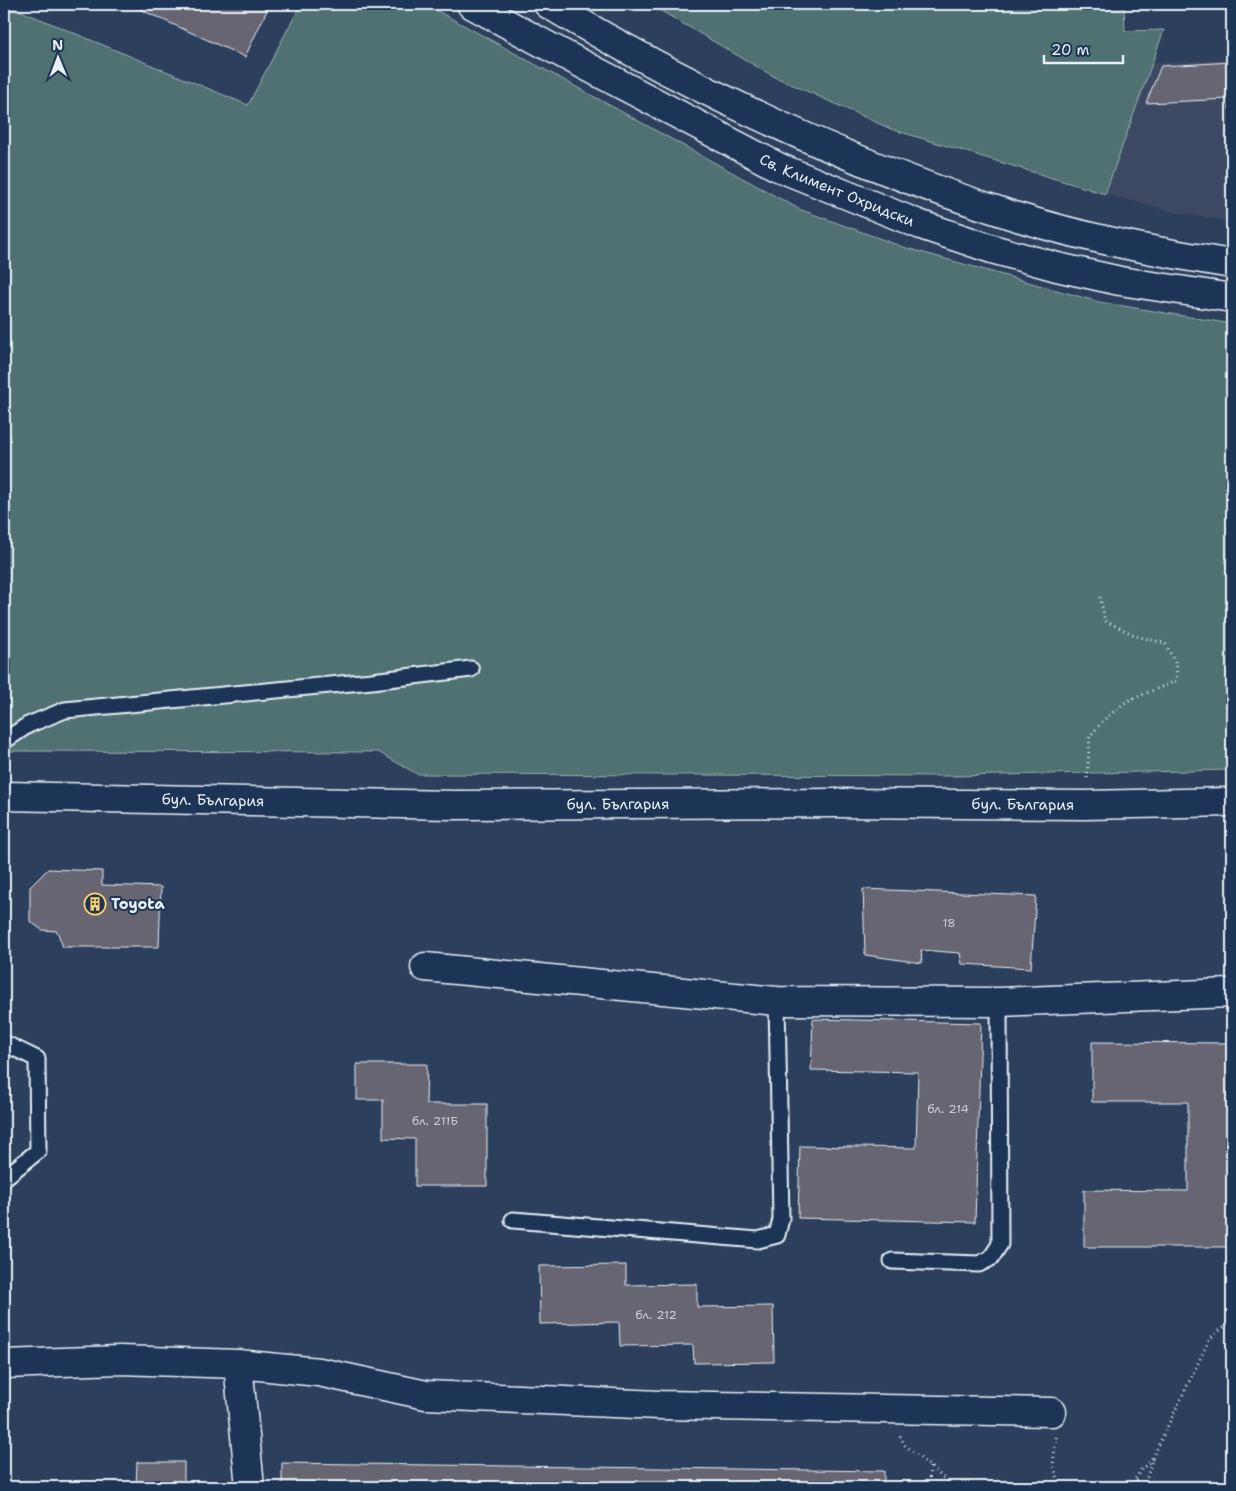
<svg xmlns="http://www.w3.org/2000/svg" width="1236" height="1491" font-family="'Shantell Sans',sans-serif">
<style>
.built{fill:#3e4a63}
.green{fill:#4f7171;stroke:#9cb1b4}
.building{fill:#686572;stroke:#e8f1f8}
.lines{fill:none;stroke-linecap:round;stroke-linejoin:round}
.lane-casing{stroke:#e8f1f8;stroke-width:19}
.street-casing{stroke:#e8f1f8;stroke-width:31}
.secondary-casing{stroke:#e8f1f8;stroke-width:31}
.path{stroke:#e8f1f8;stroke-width:3;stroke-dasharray:1 4;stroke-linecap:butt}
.lane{stroke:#1d3557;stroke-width:15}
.street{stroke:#1d3557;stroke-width:28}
.secondary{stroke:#1d3557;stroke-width:28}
.labels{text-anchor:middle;stroke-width:4;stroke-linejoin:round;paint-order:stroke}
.number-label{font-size:12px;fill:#c8ced6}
.street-label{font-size:15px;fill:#e8f1f8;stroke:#1d3557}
.poi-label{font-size:15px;font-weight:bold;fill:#e8f1f8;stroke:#1d3557;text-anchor:start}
</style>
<rect width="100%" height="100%" fill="#2c3f5c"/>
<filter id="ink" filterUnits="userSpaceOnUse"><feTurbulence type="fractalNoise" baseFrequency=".02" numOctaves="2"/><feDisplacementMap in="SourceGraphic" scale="10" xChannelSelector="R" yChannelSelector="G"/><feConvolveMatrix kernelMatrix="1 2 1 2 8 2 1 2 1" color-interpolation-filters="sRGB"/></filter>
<g filter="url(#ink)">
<!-- built -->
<path class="built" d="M1232,59V222L1169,211L1105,194L1152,63Z"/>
<!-- green -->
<path class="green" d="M4,4L248,105L301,4H425L799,209L903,247L1099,302L1232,324V770L955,776L417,774L378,752L4,751Z
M649,4H1124L1125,31L1164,30L1105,194L891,129L773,76Z"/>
<!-- building -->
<path class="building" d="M128,4H270L245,57Z
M1232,62V109H1229V99L1146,103L1161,66Z
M48,869L102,871V885L161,887L159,947H63L57,931L42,930L30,921V887Z
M863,889L1036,896L1031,968L962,964L960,953L921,950L922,963L865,955Z
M813,1019L981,1023L975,1222L798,1218L800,1146L916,1148L918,1072L811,1070Z
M1092,1042L1232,1043V1247H1084V1190L1188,1191V1102H1092Z
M357,1064H427L426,1104H487V1186H415V1139L383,1138V1100H357Z
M626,1265V1285L697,1284V1307L773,1306L774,1362L694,1363L693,1345L620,1346L619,1322L540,1324L539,1266Z
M137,1462H184V1487H136Z
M282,1463L884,1471V1487H282Z"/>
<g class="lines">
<!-- lane casing -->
<g class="lane-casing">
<path id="lane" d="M4,741L28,725L65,710L372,681L471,669
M4,1043L37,1059L38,1151L4,1178
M513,1220L758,1240L777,1235L781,1219L777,1001
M892,1261L979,1264L991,1258L1000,1244L999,1002"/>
</g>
<!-- street casing -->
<g class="street-casing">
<path id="street" d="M425,967L777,1001L999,1002L1232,993
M4,1364L120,1360L238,1364L319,1372L426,1395L660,1405L1052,1412
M238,1364L250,1487"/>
</g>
<!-- secondary casing -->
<g class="secondary-casing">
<g id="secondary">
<path id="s1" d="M471,4L548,46L778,167L921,225L992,249L1057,267L1120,281L1232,298"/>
<path d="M548,4C694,91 849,163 1011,215C1083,238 1158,252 1232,264"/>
<path id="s2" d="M4,796L453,805L838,803L1085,805L1232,802"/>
</g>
</g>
<!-- path -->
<path class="path" d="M1087,778L1090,736L1105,719L1127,701L1176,681L1177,666L1165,643L1139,637L1105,621L1100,597
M900,1436L905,1445L954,1487
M1056,1437L1053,1465L1061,1487
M930,1467L929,1483L930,1487
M1130,1487L1141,1470L1153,1458
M1144,1487L1153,1457L1210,1338L1232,1321"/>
<!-- lane -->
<use href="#lane" class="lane"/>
<!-- street -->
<use href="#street" class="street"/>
<!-- secondary -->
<use href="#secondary" class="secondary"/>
</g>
</g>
<!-- icons -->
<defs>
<g id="building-ring" transform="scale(1.125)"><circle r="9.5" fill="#1d3557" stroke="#ffd166" stroke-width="1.5"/><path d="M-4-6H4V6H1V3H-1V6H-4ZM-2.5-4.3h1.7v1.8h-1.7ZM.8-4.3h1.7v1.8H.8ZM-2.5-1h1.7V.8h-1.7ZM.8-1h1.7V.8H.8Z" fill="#ffd166"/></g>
</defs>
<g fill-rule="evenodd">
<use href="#building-ring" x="95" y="904"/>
</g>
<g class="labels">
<!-- number labels -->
<g class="number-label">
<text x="949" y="927">18</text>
<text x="948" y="1113">бл. 214</text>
<text x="435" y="1125">бл. 211Б</text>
<text x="656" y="1319">бл. 212</text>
</g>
<!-- street labels -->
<g class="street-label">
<text dy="5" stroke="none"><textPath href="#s1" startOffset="411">Св. Климент Охридски</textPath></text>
<text dy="5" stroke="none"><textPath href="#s2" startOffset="209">бул. България</textPath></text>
<text dy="5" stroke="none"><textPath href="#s2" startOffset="614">бул. България</textPath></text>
<text dy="5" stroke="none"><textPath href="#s2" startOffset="1019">бул. България</textPath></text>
</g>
<!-- poi labels -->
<g class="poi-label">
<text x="111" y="909">Toyota</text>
</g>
</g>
<!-- margin -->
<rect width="1236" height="1491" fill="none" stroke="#1d3557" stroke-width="20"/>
<rect x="10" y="10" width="1216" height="1471" fill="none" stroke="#e8f1f8" stroke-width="2" filter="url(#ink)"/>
<!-- north arrow -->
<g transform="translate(58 58) rotate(359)" stroke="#1d3557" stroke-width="4" paint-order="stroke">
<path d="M0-4L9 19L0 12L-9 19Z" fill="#e8f1f8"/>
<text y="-8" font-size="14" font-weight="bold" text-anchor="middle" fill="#e8f1f8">N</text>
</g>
<!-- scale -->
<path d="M1044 55v8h79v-8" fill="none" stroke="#e8f1f8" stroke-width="2.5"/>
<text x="1051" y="55" font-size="15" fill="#e8f1f8" stroke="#1d3557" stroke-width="4" paint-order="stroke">20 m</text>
</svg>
